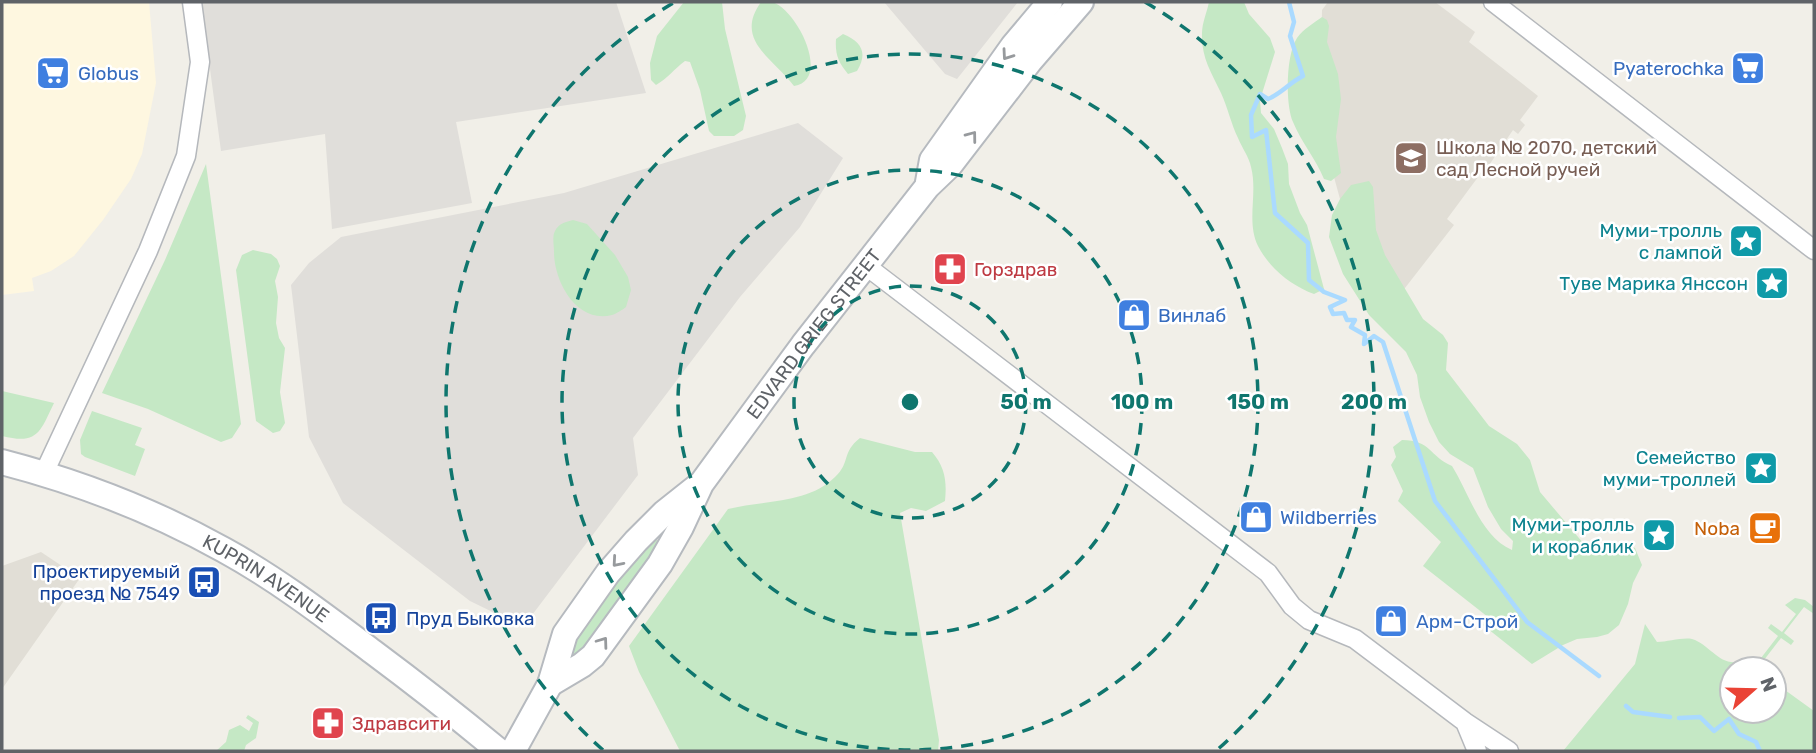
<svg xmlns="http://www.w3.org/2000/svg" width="1816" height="753" font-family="Rubik,sans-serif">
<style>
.commercial{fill:#fef7e0}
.industrial{fill:#e0deda}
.education{fill:#e1ded6}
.green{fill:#c5e8c5}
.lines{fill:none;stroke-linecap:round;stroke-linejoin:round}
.stream{stroke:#aadaff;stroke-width:4.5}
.street-casing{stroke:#b5b8bc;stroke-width:21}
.secondary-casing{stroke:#b6babf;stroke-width:28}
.street{stroke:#fff;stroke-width:18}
.secondary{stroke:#fff;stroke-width:24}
.oneway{stroke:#979a9d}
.ring{fill:none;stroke:#0f766e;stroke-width:3.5;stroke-dasharray:12 9}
.labels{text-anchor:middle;stroke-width:5;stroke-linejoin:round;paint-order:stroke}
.shop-label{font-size:19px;fill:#366cbe;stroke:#fff;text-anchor:start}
.education-label{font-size:19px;fill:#785e54;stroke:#fff;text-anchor:start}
.culture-label{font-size:19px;fill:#0d838f;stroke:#fff;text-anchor:end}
.health-label{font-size:19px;fill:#be3a42;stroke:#fff;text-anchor:start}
.street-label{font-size:19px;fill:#5f6368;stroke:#fff}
.food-label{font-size:19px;fill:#c56008;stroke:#fff;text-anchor:end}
.transit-label{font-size:19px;fill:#164399;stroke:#fff;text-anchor:end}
.centre{fill:#0f766e;stroke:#fff;stroke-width:3.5}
.ring-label{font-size:21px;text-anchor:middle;font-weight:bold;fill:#0f766e;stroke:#fff;stroke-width:5;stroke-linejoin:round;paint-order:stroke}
</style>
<rect width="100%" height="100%" fill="#f1efe8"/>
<!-- commercial -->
<path class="commercial" d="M2,2H149L156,83L142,154L131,179L103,220L74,256L51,271L32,278L34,291L2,295Z"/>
<!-- industrial -->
<path class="industrial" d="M201,2H616L646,93L456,122L472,203L332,229L325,134L221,151Z
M884,2H1018L957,79L945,74Z
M798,123L843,158L800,227L740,297L633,438L638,475L523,627L470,601L343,503L309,437L291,285L309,263L341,237L564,193Z"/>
<!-- education -->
<path class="education" d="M1328,2H1435L1475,32L1469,42L1538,96L1520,120L1525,125L1518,134L1513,130L1483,174L1481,173L1447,219L1454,225L1384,315L1340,199L1320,126L1322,10Z
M41,552L80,578L2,689V566Z"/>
<!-- green -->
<path class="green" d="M684,2H722L725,29L746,116L743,130L734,136H714L709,131L700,90L690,62L685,61C674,69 668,78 656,85L651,80L650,63L657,36Z
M761,2C762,2 771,2 772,2C797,9 832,80 794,86C772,57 734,40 761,2Z
M1209,2H1244L1249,14L1270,38L1275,52L1260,100L1261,113L1274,129L1282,148L1288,164L1289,184L1300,213L1307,225L1324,289L1314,294C1292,286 1269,268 1258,246C1246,221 1258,194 1251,167C1249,157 1242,148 1238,138C1231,124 1228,108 1221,93C1211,72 1201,57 1202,33C1202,23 1207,12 1209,2Z
M1322,17L1327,20L1329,26L1327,42L1338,74L1341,99L1336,137L1341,173L1331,181L1324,179C1316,159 1301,142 1293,122C1285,104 1286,54 1297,38C1303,29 1314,23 1322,17Z
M843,34C862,42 868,53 857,71L848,74C838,62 835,54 836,39Z
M206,164L241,424L232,438L221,442L148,409L102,393L165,260Z
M1369,181L1373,187L1376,230L1385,255L1423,319L1443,335L1448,343L1446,370L1489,426L1517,444L1530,460L1540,492L1584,544C1606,558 1616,539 1635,548L1642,565L1633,583L1628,604L1619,625L1608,634L1597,637L1577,639L1563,645L1532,664L1483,625L1488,617L1423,566L1441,542L1398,501L1403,491L1391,465L1396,457L1393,447L1402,440C1431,440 1429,456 1452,466C1469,493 1481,537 1512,550L1513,541L1501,529L1488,507L1473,468L1450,454L1439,442L1429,422L1420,397L1417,375L1406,352L1369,315L1343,274L1329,237L1332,215L1340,199L1351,185Z
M573,220L587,224L615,255L628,277L631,290L626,307C622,310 616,314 612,315C577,324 554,282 554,252C554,245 552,236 555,231C559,223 566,222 573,220Z
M253,250L271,254L277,259L280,266L275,281L278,297L276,323L279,338L285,348L280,392L285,423L280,431L273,433L256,421L236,270L242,255Z
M2,391L54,403C40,432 38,445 2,436Z
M92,411L142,428L135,445L145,449L135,476L85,457L81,454L80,440Z
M860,438L915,452H932C945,467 947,481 945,501L926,511L911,508L900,513L939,740L938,751H680L639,672L629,646L728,509C763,500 808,504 835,477C851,462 841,453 860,438Z
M656,540L659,541V545L592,643L577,655L571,654L570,645L609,585L649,543Z
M1795,598L1805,600L1814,607V614L1804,607L1784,633L1794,641L1791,645L1781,638L1764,660L1761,658L1778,636L1768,628L1771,624L1782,632L1796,614L1785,605Z
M1645,624L1657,642C1668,642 1682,637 1692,639C1711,645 1720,668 1742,661L1756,669H1732V711H1774V682L1814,711V751H1563L1635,664Z
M248,715L259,722L256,738L246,745L244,751H216L226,742L229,730L240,725L249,731L253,723L246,718Z"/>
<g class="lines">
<!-- stream -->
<path class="stream" d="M1289,2L1294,22L1290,36L1303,76C1289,83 1282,93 1268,99L1260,94L1251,115L1252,137L1266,130L1275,213L1308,243L1309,280L1324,292L1345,300L1330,307L1333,314L1344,313L1347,320H1355L1351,327L1365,335L1364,344L1374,336L1383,342L1435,501L1527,622L1599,676
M1626,706L1633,712L1670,717
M1679,718L1700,717L1714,731L1729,719L1739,734L1756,742L1760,751"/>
<!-- street casing -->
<g class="street-casing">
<path id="street" d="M1493,2L1814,250
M865,265L1268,573L1292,606L1309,620L1355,639L1465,722L1509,751
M44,473L148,251L186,156L200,62L192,2
M1465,722L1477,751"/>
</g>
<!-- secondary casing -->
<g class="secondary-casing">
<g id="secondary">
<path d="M928,182L932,160L1013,46L1050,2"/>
<path id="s1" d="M2,462C79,482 154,511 224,550C277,579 325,616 373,652C416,684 458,717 499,751"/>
<path id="s2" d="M550,684L582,665L593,656L660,564L681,527L701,484L803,345L927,187L950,165L1030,61L1081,2"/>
<path d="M513,751L550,684L565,634L608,573L636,541L664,513L698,486"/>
</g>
</g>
<!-- street -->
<use href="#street" class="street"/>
<!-- secondary -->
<use href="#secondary" class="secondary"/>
</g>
<!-- one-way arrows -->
<defs><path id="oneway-chevron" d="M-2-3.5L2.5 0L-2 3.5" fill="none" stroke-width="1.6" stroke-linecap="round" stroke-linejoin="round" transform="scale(1.75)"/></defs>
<g class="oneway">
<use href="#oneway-chevron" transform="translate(1007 55) rotate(125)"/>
<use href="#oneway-chevron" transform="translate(972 136) rotate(-53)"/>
<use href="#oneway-chevron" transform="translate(617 562) rotate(131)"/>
<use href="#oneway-chevron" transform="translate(603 642) rotate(-54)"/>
</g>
<!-- distance rings -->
<g class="ring">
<circle cx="910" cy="402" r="116"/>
<circle cx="910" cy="402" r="232"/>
<circle cx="910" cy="402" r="348"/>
<path d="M603 750A464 464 0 0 1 675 2M1145 2A464 464 0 0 1 1217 750"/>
</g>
<!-- icons -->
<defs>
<g id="supermarket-square" transform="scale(1.75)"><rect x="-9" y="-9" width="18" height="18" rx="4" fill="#3f7fe0" stroke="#fff"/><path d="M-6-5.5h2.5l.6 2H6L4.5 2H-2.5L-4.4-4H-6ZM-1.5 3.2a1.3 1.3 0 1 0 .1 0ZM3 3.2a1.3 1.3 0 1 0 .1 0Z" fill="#fff"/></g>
<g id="school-square" transform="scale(1.75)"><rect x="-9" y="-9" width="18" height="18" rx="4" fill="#8d6e63" stroke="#fff"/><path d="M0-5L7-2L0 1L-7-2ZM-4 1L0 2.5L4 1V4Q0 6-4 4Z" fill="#fff"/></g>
<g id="sight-square" transform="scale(1.75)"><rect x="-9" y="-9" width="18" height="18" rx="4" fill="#0f9aa8" stroke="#fff"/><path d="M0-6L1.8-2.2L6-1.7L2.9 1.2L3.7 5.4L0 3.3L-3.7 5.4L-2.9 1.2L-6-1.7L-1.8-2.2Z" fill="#fff"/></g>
<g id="pharmacy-square" transform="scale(1.75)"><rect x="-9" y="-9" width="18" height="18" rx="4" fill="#e0444e" stroke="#fff"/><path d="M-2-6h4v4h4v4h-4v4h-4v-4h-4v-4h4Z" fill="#fff"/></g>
<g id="shop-square" transform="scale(1.75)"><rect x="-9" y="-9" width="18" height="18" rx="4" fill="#3f7fe0" stroke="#fff"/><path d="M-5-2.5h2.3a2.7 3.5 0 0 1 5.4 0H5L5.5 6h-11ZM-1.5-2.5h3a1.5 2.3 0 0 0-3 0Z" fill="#fff"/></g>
<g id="cafe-square" transform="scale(1.75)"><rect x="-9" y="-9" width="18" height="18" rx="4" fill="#e8710a" stroke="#fff"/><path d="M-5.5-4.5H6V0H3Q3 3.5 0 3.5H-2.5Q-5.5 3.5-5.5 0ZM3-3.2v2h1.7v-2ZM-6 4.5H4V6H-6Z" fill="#fff"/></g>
<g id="bus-square" transform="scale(1.75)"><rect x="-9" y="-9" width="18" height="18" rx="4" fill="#1a4fb4" stroke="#fff"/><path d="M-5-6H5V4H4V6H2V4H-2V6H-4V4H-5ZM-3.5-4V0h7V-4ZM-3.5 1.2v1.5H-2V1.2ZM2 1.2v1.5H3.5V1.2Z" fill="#fff"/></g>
</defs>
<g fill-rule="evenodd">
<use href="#supermarket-square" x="1748" y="68"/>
<use href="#supermarket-square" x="53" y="73"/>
<use href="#school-square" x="1411" y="158"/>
<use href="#sight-square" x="1746" y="241"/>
<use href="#pharmacy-square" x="950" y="269"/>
<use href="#sight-square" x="1772" y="283"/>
<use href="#shop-square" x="1134" y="315"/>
<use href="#sight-square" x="1761" y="468"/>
<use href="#shop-square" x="1256" y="517"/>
<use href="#cafe-square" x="1765" y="528"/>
<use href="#sight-square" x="1659" y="535"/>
<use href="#bus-square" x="204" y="582"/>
<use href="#bus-square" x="381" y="618"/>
<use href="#shop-square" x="1391" y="621"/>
<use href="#pharmacy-square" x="328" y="723"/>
</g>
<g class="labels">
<!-- shop labels -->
<g class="shop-label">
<text x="1724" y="75" text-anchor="end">Pyaterochka</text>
<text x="78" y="80">Globus</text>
<text x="1158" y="322">Винлаб</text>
<text x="1280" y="524">Wildberries</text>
<text x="1416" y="628">Арм-Строй</text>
</g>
<!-- education labels -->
<g class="education-label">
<text x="1436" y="154">Школа № 2070, детский<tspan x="1436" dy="22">сад Лесной ручей</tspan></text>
</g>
<!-- culture labels -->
<g class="culture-label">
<text x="1722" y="237">Муми-тролль<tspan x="1722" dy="22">с лампой</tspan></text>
<text x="1748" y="290">Туве Марика Янссон</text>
<text x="1736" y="464">Семейство<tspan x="1736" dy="22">муми-троллей</tspan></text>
<text x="1634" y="531">Муми-тролль<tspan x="1634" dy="22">и кораблик</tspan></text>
</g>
<!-- health labels -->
<g class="health-label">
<text x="974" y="276">Горздрав</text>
<text x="352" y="730">Здравсити</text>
</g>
<!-- street labels -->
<g class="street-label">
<text dy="7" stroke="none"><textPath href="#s2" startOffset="443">EDVARD GRIEG STREET</textPath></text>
<text dy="7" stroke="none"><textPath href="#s1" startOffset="290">KUPRIN AVENUE</textPath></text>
</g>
<!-- food labels -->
<g class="food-label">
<text x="1740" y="535">Noba</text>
</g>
<!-- transit labels -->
<g class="transit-label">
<text x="180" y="578">Проектируемый<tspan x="180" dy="22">проезд № 7549</tspan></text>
<text x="406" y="625" text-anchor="start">Пруд Быковка</text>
</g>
</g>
<circle cx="910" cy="402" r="10" class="centre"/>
<g class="ring-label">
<text x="1026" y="409">50 m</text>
<text x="1142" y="409">100 m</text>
<text x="1258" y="409">150 m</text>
<text x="1374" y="409">200 m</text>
</g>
<!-- border -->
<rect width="1816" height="753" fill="none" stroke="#5f6368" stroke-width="7"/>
<!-- north arrow -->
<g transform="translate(1753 690) rotate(70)"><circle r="33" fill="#ffffff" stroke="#bfc1c3" stroke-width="2"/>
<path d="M0-5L12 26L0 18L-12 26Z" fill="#ea4335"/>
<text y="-10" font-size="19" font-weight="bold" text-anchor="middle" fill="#5f6368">N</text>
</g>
</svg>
